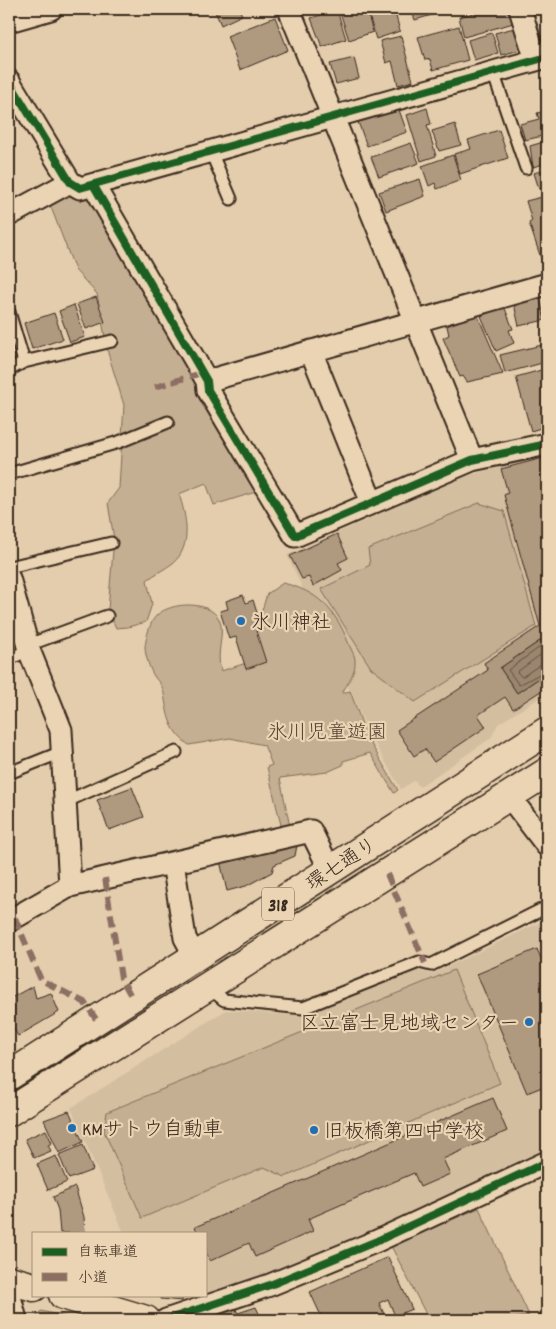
<svg xmlns="http://www.w3.org/2000/svg" width="556" height="1329" font-family="Dekko,'Klee One',sans-serif">
<style>
.built{fill:#d3bea0}
.green{fill:#c4af93;stroke:#806c58}
.water{fill:#9a866e;stroke:#74614e}
.lines{fill:none;stroke-linecap:round;stroke-linejoin:round}
.shore{stroke:#614f3e;stroke-width:1}
.building{fill:#af9a80;stroke:#3b2a1e}
.lane-casing{stroke:#3b2a1e;stroke-width:15}
.street-casing{stroke:#3b2a1e;stroke-width:25}
.secondary-casing{stroke:#3b2a1e;stroke-width:31}
.primary-casing{stroke:#3b2a1e;stroke-width:31}
.lane{stroke:#ead4b3;stroke-width:11}
.street{stroke:#ead4b3;stroke-width:21}
.secondary{stroke:#ead4b3;stroke-width:28}
.primary{stroke:#ead4b3;stroke-width:28}
.quiet{stroke:#8d6e63;stroke-width:6;stroke-dasharray:12 6;stroke-linecap:butt}
.cycleway-casing{stroke:#ead4b3;stroke-width:11}
.cycleway{stroke:#1b5e20;stroke-width:8}
.poi-dot{fill:#1f6fb2;stroke:#ead4b3;stroke-width:2}
.labels{text-anchor:middle;stroke-width:4.5;stroke-linejoin:round;paint-order:stroke}
.shield{fill:#ead4b3;stroke:#705d4b;stroke-width:1}
.shield-label{font-size:19px;font-weight:bold;fill:#3b2a1e}
.poi-label{font-size:20px;fill:#3b2a1e;stroke:#ead4b3;text-anchor:start}
.park-label{font-size:20px;fill:#503e30;stroke:#ead4b3}
.street-label{font-size:20px;fill:#3b2a1e;stroke:#ead4b3}
</style>
<rect width="100%" height="100%" fill="#e3cdad"/>
<filter id="ink" filterUnits="userSpaceOnUse"><feTurbulence type="fractalNoise" baseFrequency=".02" numOctaves="2"/><feDisplacementMap in="SourceGraphic" scale="10" xChannelSelector="R" yChannelSelector="G"/><feConvolveMatrix kernelMatrix="1 2 1 2 8 2 1 2 1" color-interpolation-filters="sRGB"/></filter>
<g filter="url(#ink)">
<!-- built -->
<path class="built" d="M547,453V699H538L498,724L491,738L419,787L415,780L401,789L371,737L287,555L463,477Z
M547,919V1151L280,1274L186,1304V1295H206V1233H124L71,1108L226,1010L302,1016L419,970L432,974Z"/>
<!-- green -->
<path class="green" d="M73,192L89,194L262,490L214,505L206,483L179,494C186,515 193,546 173,563C165,569 155,574 147,580L152,604L146,622L128,627L116,628L108,610L114,539L108,503L119,488L124,405L108,353L97,294L75,270L49,202Z
M479,503L504,511L536,626L415,702L371,668L321,589L370,565L368,549Z
M283,583C317,591 335,609 348,642C350,648 355,655 355,660C356,672 348,683 342,693L350,691L367,737L398,790L394,793L370,753L343,761V765L327,772L280,778L290,827L282,829L267,767L272,765L264,745L230,738L189,745C167,729 168,713 163,689C161,683 157,681 154,676C150,670 145,655 145,647C146,638 150,621 157,615C171,602 209,600 219,619C226,633 215,652 221,671L259,659L254,637L267,594Z
M454,970L500,1083L285,1177L264,1167L142,1218L104,1131L107,1112Z
M479,1208L529,1315L508,1320H429L391,1246Z
M41,1311L78,1320H36L35,1318Z"/>
<!-- water -->
<path class="water" d="M547,636V673L517,693L500,668Z"/>
<g class="lines">
<!-- shore -->
<path class="shore" d="M547,642L508,670L519,685L547,670
M547,650L517,672L522,677L541,664L547,663"/>
</g>
<!-- building -->
<path class="building" d="M214,9H239L242,15L221,25Z
M339,9H366L373,32L349,40Z
M367,9H394L400,31L376,39Z
M411,9H452L415,20Z
M489,9H513L517,22L464,37L459,17Z
M337,10L346,39L322,47L311,18Z
M275,17L288,50L240,70L227,36Z
M459,26L468,60L433,70L430,59L425,60L418,37Z
M518,27L524,49L501,55L495,33Z
M492,33L498,53L474,60L468,40Z
M401,36L413,81L398,85L392,61L386,63L380,41Z
M354,58L359,78L336,84L330,64Z
M427,108L431,124L427,125L436,156L421,161L407,115Z
M399,110L407,132L367,146L358,122Z
M547,111V135L525,140L520,124L539,119L537,113Z
M455,124L461,145L439,151L432,131Z
M499,130L508,158L460,174L454,154L471,149L468,140Z
M547,141V163L533,167L530,146Z
M411,143L419,163L379,177L371,157Z
M453,155L461,180L437,189L435,183L429,186L422,166Z
M547,169V187L539,189L534,173Z
M420,179L425,196L386,211L379,192Z
M542,197L547,212V263L543,264L529,223L532,221L526,201Z
M96,297L105,322L86,329L77,304Z
M540,299L545,320L519,326L514,304Z
M74,305L85,337L70,342L59,311Z
M504,306L513,329L509,330L514,343L496,351L481,316Z
M54,313L63,339L32,349L24,323Z
M477,314L503,374L467,382L463,376L460,377L443,338L449,335L447,326Z
M542,345L546,362L505,373L500,355Z
M545,369L547,378V426L531,431L516,377Z
M547,457V636L500,668L517,693L547,673V687L513,709L505,697L478,715L486,727L434,762L425,749L414,756L397,730L488,670L484,663L540,626L504,495L508,493L501,469Z
M337,534L348,558L338,563L342,570L313,586L309,577L302,579L290,556Z
M243,595L246,603L253,600L262,629L256,631L266,662L246,669L236,637L229,639L220,611L228,609L226,601Z
M132,787L144,817L109,830L97,800Z
M297,845L295,856L274,865L272,872L246,886L227,891L220,861Z
M537,949L547,972V1085L527,1093L477,974Z
M33,986L36,998L51,993L59,1012L18,1036L9,1021V1013L11,1012L9,999Z
M493,1098L507,1131L443,1159L450,1174L420,1187L414,1173L308,1219L313,1231L255,1257L249,1243L210,1261L206,1252V1233H198L195,1227Z
M69,1111L83,1142L59,1153L44,1120Z
M46,1130L52,1143L48,1145L51,1151L34,1158L25,1139Z
M83,1145L93,1170L69,1179L59,1155Z
M56,1156L67,1182L48,1190L37,1164Z
M75,1187L84,1217L85,1233H60L58,1210L53,1197Z
M388,1257L412,1309L395,1316L388,1299L379,1303L386,1318L381,1320H323L310,1292Z
M161,1295H183L182,1301L161,1299Z
M256,1307L262,1320H205L235,1308L238,1313Z"/>
<g class="lines">
<!-- lane casing -->
<g class="lane-casing">
<path id="lane" d="M493,72L526,168
M211,152L231,199
M9,312L24,362
M9,370L24,362L112,341
M9,474L119,442L168,422
M9,567L111,543
M28,645L107,616
M9,659L29,650
M9,773L64,751
M65,802L176,752
M208,987L224,1000L303,1008L419,962L431,965L547,907
M544,1320L547,1319"/>
</g>
<!-- street casing -->
<g class="street-casing">
<path id="street" d="M289,9L472,460
M520,9L536,60
M9,21L51,9
M9,81L70,182L80,188L547,57
M94,186L207,381L208,390L295,536L472,460L547,444
M9,215L70,182
M311,351L372,503
M207,381L547,284
M9,578L29,650L61,730L70,886
M509,796L547,846
M173,863L185,938L195,956
M9,921L70,886L311,831L330,870
M9,1293L16,1320
M166,1320L270,1285L377,1241L547,1162"/>
</g>
<!-- secondary casing -->
<g class="secondary-casing">
<path id="secondary" d="M9,1280L34,1287
M63,1295L146,1320"/>
</g>
<!-- primary casing -->
<g class="primary-casing">
<path id="primary" d="M9,1076L547,731
M9,1112L547,772"/>
</g>
<!-- lane -->
<use href="#lane" class="lane"/>
<!-- street -->
<use href="#street" class="street"/>
<!-- secondary -->
<use href="#secondary" class="secondary"/>
<!-- primary -->
<use href="#primary" class="primary"/>
<!-- quiet -->
<path class="quiet" d="M39,9L40,12
M155,387L201,373
M387,874L425,963
M105,878L121,978L131,996
M15,918L41,980L84,1002L96,1019"/>
<!-- cycleway casing -->
<g class="cycleway-casing">
<path id="cycleway" d="M9,81L70,182L80,188L547,57
M94,186L207,381L208,390L295,536L472,460L547,444
M166,1320L270,1285L377,1241L547,1162"/>
</g>
<!-- cycleway -->
<use href="#cycleway" class="cycleway"/>
</g>
</g>
<!-- markers -->
<g class="poi-dot">
<circle cx="241" cy="621" r="5"/>
<circle cx="529" cy="1022" r="5"/>
<circle cx="72" cy="1128" r="5"/>
<circle cx="314" cy="1130" r="5"/>
</g>
<g class="labels">
<!-- shield labels -->
<rect class="shield" x="262" y="887.5" width="32" height="33" rx="4"/>
<g class="shield-label">
<text x="278" y="911">318</text>
</g>
<!-- poi labels -->
<g class="poi-label">
<text x="251" y="628">氷川神社</text>
<text x="519" y="1029" text-anchor="end">区立富士見地域センター</text>
<text x="82" y="1135">KMサトウ自動車</text>
<text x="324" y="1137">旧板橋第四中学校</text>
</g>
<!-- park labels -->
<g class="park-label">
<text x="327" y="738">氷川児童遊園</text>
</g>
<!-- street labels -->
<g class="street-label">
<text transform="translate(341 863) rotate(-33)" y="7">環七通り</text>
</g>
</g>
<!-- margin -->
<rect width="556" height="1329" fill="none" stroke="#ead4b3" stroke-width="30"/>
<rect x="15" y="15" width="526" height="1299" fill="none" stroke="#3b2a1e" stroke-width="2" filter="url(#ink)"/>
<!-- legend -->
<rect x="32" y="1232" width="175" height="65" fill="#ead4b3" stroke="#a49077"/>
<rect x="42" y="1248" width="25" height="8" fill="#1b5e20" stroke="#a49077"/>
<text x="78" y="1256" font-size="15" fill="#3b2a1e">自転車道</text>
<rect x="42" y="1273" width="25" height="8" fill="#8d6e63" stroke="#a49077"/>
<text x="78" y="1282" font-size="15" fill="#3b2a1e">小道</text>
</svg>
